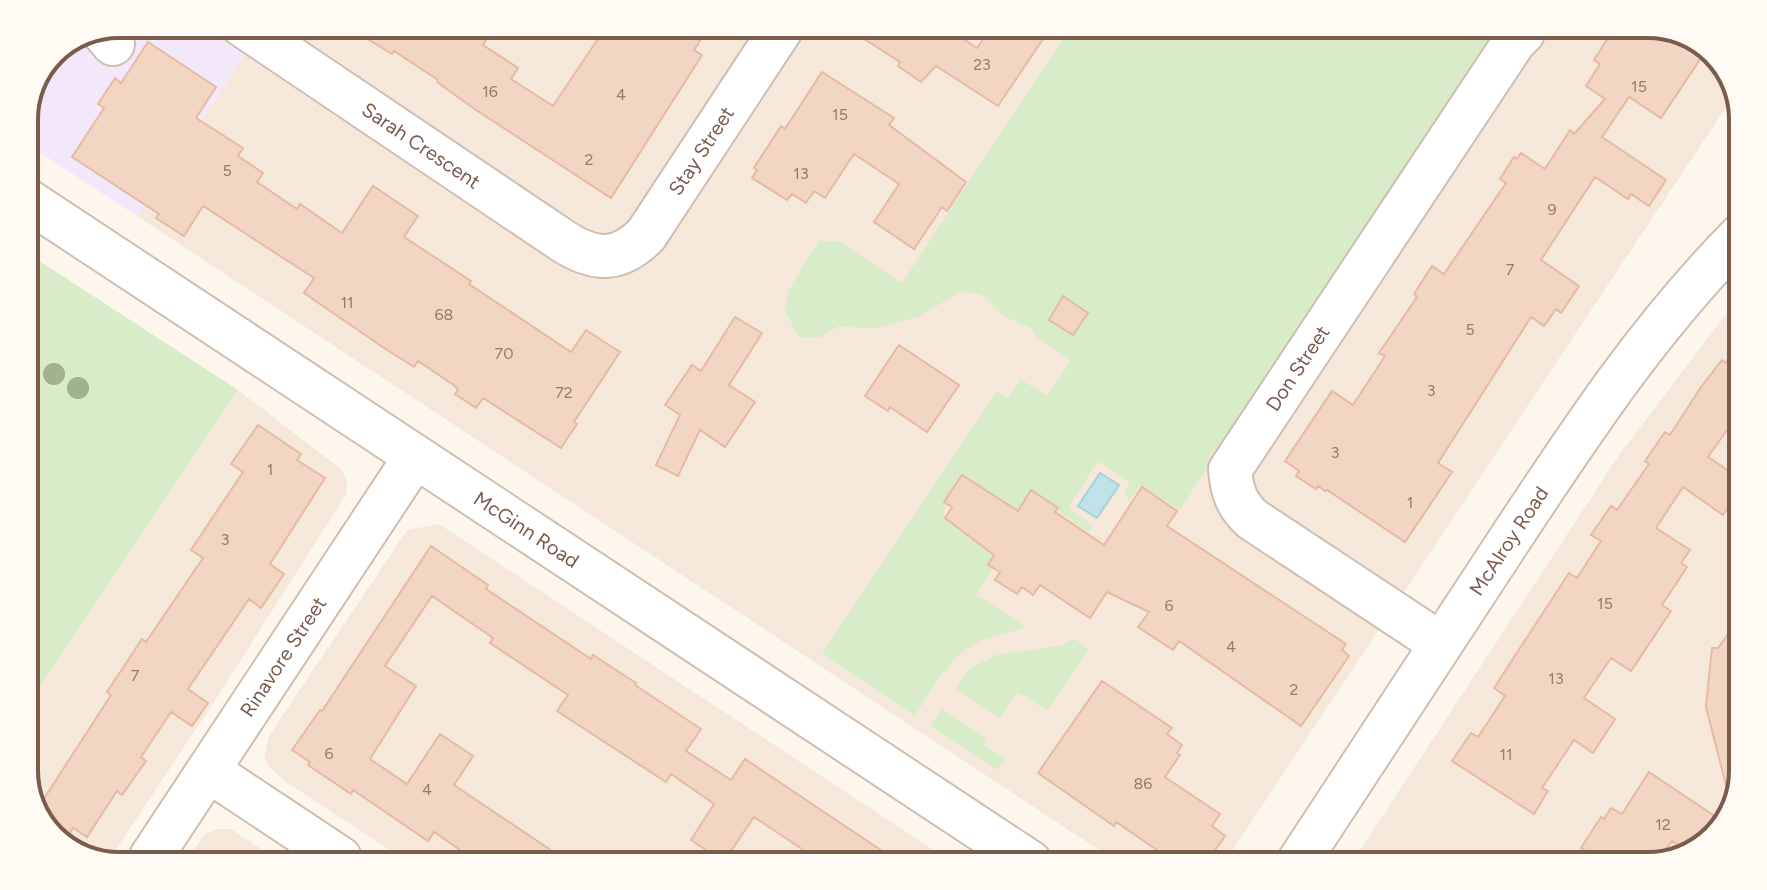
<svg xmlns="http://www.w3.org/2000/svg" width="1767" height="890" font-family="Figtree,sans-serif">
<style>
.residential{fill:#f5e8da}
.education{fill:#f3e8fa}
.green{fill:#d8ecc9;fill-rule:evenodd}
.water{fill:#bfe3e8;stroke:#a5d3da;stroke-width:2}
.building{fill:#f3d5c3;stroke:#e6bba3;stroke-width:2}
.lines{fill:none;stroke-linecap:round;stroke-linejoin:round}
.minor-casing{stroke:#d1beb0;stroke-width:46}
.minor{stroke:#fff;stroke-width:42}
.tree{fill:#a0b28e}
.labels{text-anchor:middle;stroke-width:6;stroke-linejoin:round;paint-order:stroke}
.number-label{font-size:16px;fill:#987a6a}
.street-label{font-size:20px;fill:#7a5c4d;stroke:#fffaf3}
.rim{fill:none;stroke:#7a5c4d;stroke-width:4}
</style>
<rect width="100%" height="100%" fill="#fdf6ec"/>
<!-- residential -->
<path class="residential" d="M203,25L1689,34L1727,67L1736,92L1224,863H1119L137,216L246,53Z
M1740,296L1733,812L1700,850L1648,866L1351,864L1621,452Z
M238,390L341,469L347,481L346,495L216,699L111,857L78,856L40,824L24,777V711Z
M439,524L952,862L402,858L286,782L270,768L264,758L269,736L407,530Z
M217,829H231L275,858L188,857L205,834Z"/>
<!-- education -->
<path class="education" d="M119,24L203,25L246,53L137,216L24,142V114L52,52Z"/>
<!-- green -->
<path class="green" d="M1069,30L1499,32L1219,449L1213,450L1207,462L1210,464L1180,510L1140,485L1129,501L1124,492L1130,483L1098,461L1068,508L1093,525L1088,532L1031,491L1018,511L962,475L943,513L946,516L945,518L968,533L967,537L994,555L988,565L993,568L976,595L1025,625L1022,629C1008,633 993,635 980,641C949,655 933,689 915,716L822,654L997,391L1009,398L1020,379L1047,396L1071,361L1038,339L1032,328L1003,316L981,294L959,292L921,316L874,329L839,326L820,338L798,337L785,310L788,291L819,241H839L902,283ZM1063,296L1088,314L1073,335L1049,320Z
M24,251L238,390L24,711Z
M1071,640H1076L1089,649L1047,711L1018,692L1000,718L955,689L969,669L996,655L1062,645Z
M942,709L987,738L983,744L1006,759L998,770L930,726Z"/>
<!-- water -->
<path class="water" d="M1100,473L1119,485L1097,518L1078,506Z"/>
<!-- building -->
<path class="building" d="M345,25L495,26L483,45L518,68L511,79L553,106L606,27H678L700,41L694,50L702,55L611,198L476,110L437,82L438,80L394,51L392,54Z
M847,28L948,29L977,48L990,29L1029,30L1043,39L998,106L936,66L921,82L898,66L900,62Z
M1611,33L1689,34L1707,49L1661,118L1629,97L1602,137L1666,180L1649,206L1631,194L1628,199L1595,177L1541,260L1579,286L1561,313L1556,309L1544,326L1531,317L1438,463L1452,472L1405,542L1327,490L1325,491L1318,486L1316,489L1296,476L1299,471L1285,461L1332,391L1353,405L1385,356L1379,353L1417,297L1414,294L1432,266L1444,274L1506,183L1500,179L1514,157L1517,159L1521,153L1545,169L1570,130L1574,134L1605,99L1586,86L1600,64L1594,60Z
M148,42L216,87L196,118L243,148L238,156L263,173L257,182L297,209L300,204L342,233L373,186L418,216L404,237L471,281L469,284L571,352L586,330L620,352L574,422L577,424L561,448L483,398L476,408L455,394L458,390L455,386L418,361L414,367L384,348L304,293L314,278L203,206L184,236L156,218L159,214L72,157L104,108L98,104L115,78L121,83Z
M822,72L894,118L889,125L966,182L947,211L942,207L914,249L874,222L899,184L854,154L825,198L814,191L806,203L792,194L787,200L752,178L757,170L754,168L781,126L785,129Z
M1063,296L1088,313L1073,335L1049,320Z
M735,317L762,333L729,385L755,402L725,447L700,430L678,476L656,465L680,415L665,405L692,365L701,371Z
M899,345L959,385L927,432L890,407L888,411L865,396Z
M1740,345L1739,413L1708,457L1738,477V494L1723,515L1683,487L1656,528L1690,550L1681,563L1687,567L1662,605L1671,611L1631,671L1611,658L1584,698L1615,719L1593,753L1574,740L1542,788L1548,791L1534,814L1452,761L1471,733L1478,737L1505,696L1494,688L1569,573L1577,578L1601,541L1591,535L1611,506L1617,510L1649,464L1645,461L1665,432L1670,435L1701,387L1722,360L1725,363Z
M258,425L301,454L297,460L325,478L270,564L284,574L261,608L249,599L188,689L208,703L192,726L171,712L141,757L146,761L122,795L117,791L87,837L73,828L63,844L40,824L36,811L111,695L107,692L142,639L146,642L203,558L191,550L243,472L231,464Z
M962,475L1018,511L1031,490L1058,508L1055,512L1104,545L1142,487L1177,511L1167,526L1346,644L1342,650L1349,656L1301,726L1179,641L1173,650L1138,627L1149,612L1107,592L1090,618L1040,585L1033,595L1022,587L1017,594L995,580L1000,572L988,565L994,555L945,518L952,507L944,502Z
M431,546L488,585L486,589L591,659L593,655L636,683L635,685L701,729L686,751L731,780L745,759L897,861H820L754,817L725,860H721L691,840L714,804L671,774L666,782L557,711L568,695L490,643L493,638L432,596L385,666L416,686L370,759L407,784L440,734L473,756L454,785L564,859H473L434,832L428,841L353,790L351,794L308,765L310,762L292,750L320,710L322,711Z
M1736,623L1734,784L1726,785L1706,707L1712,648H1718Z
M1102,681L1172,728L1167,734L1182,745L1177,753L1180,755L1165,777L1220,814L1212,826L1225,836L1206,863H1176L1116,822L1114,826L1038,773Z
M1649,772L1719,819L1698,851L1691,853L1672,841L1656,863L1648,866H1609L1581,848L1601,817L1604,819L1611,808L1622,814Z"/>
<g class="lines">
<!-- minor casing -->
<g class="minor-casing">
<g id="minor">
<path id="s1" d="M242,25L563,241C594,261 618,263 646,235L782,28"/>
<path d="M102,31L113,44"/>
<path id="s2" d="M24,198L1030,862"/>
<path id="s3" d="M1441,644L1252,519C1236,504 1232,491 1230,470L1514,42L1523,33"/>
<path d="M209,771L340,858"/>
<path id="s4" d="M151,857L415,457"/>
<path id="s5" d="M1297,864C1368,755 1439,647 1510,539C1582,430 1649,328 1741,235"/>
</g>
</g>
<!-- minor -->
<use href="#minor" class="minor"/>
</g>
<!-- trees -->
<g class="tree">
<circle cx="54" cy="374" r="11"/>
<circle cx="78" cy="388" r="11"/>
</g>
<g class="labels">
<!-- number labels -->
<g class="number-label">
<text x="982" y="70">23</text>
<text x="1639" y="92">15</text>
<text x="490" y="97">16</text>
<text x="621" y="100">4</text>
<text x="840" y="120">15</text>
<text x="589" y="165">2</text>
<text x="227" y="176">5</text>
<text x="801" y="179">13</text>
<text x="1552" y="215">9</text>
<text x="1510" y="275">7</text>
<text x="347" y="308">11</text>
<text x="444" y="320">68</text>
<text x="1470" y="335">5</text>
<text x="504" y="359">70</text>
<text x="1431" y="396">3</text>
<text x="564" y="398">72</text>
<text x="1335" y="458">3</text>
<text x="270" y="475">1</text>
<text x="1410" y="508">1</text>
<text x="225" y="545">3</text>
<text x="1605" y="609">15</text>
<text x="1169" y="611">6</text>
<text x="1231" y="652">4</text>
<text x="135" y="681">7</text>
<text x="1556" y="684">13</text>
<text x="1294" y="695">2</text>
<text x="329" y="759">6</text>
<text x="1506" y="760">11</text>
<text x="1143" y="789">86</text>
<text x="427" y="795">4</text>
<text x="1663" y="830">12</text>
</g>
<!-- street labels -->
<g class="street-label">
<text dy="7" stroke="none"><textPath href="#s1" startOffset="216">Sarah Crescent</textPath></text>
<text dy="7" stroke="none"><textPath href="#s1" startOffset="580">Stay Street</textPath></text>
<text dy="7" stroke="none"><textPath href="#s3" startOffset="404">Don Street</textPath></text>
<text dy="7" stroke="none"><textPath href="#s2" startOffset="602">McGinn Road</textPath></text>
<text dy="7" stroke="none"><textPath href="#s5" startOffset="386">McAlroy Road</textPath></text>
<text dy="7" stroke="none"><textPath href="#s4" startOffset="240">Rinavore Street</textPath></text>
</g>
</g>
<!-- crop -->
<path d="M0 0H1767V890H0ZM119 38H1648A81 81 0 0 1 1729 119V771A81 81 0 0 1 1648 852H119A81 81 0 0 1 38 771V119A81 81 0 0 1 119 38Z" fill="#fffaf3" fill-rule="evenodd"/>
<path class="rim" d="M119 38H1648A81 81 0 0 1 1729 119V771A81 81 0 0 1 1648 852H119A81 81 0 0 1 38 771V119A81 81 0 0 1 119 38Z"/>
</svg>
